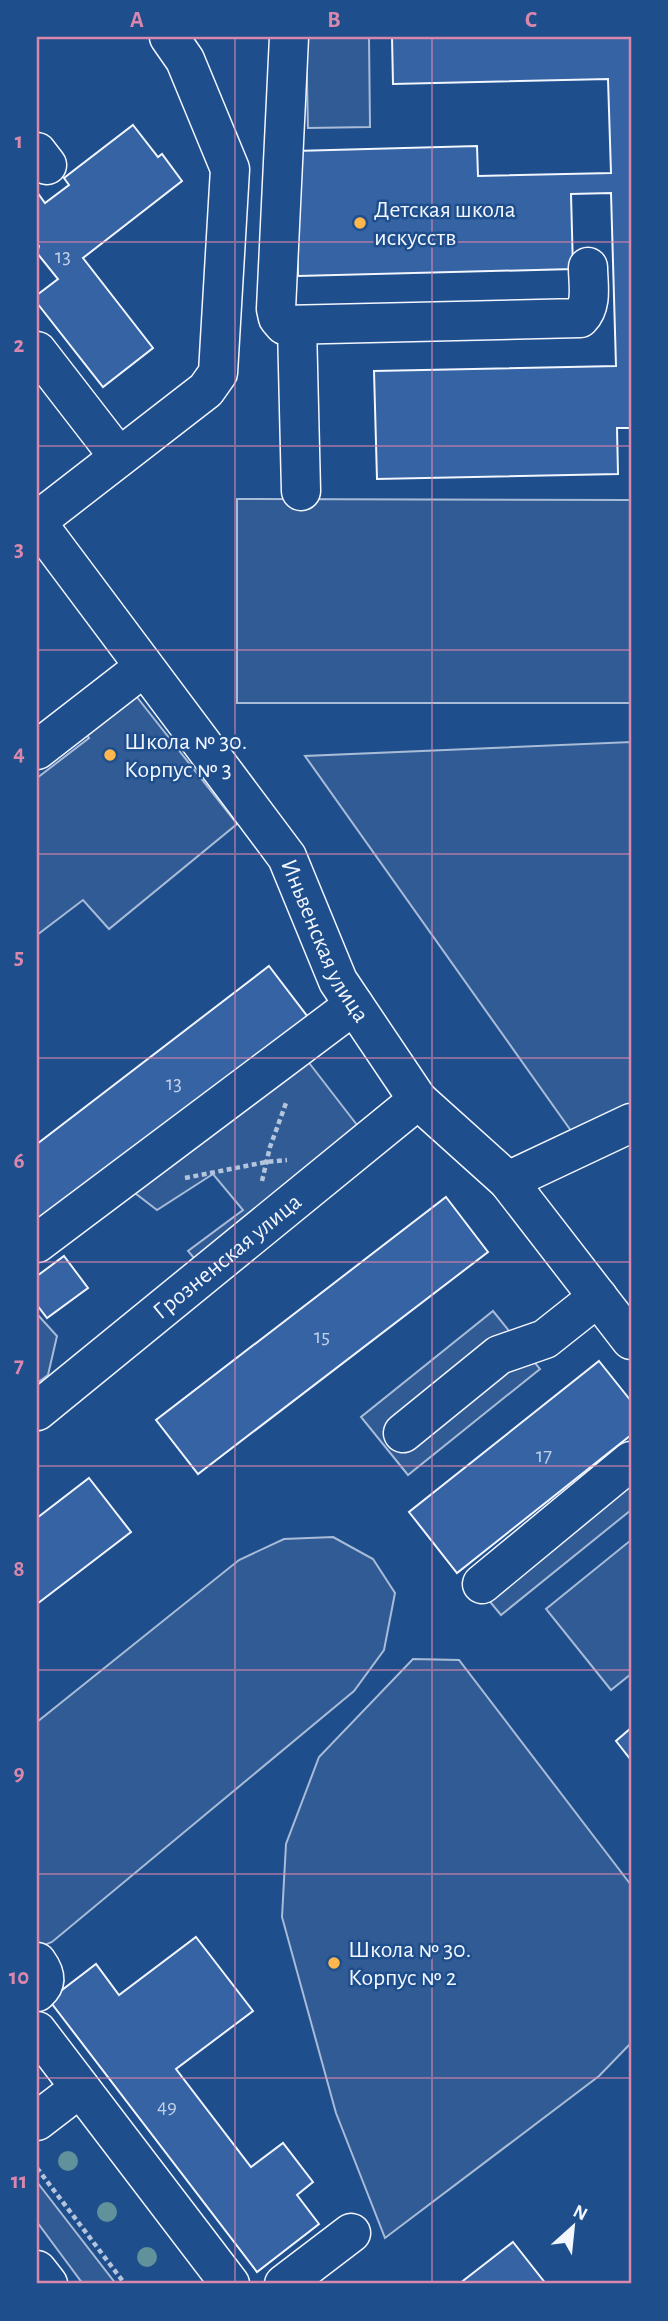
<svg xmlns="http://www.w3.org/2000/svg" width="668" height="2321" font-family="'Alegreya Sans',sans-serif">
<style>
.built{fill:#305b95;stroke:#a8bbd7;stroke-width:2}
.building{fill:#3563a3;stroke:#f2f6ff;stroke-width:2}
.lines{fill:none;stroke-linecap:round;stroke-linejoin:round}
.minor-casing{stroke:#f2f6ff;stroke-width:41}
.path{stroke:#b3c4dc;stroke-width:4.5;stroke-dasharray:5 3.5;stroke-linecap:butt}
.minor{stroke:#1f4e8c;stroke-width:38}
.tree{fill:#61919a}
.grid{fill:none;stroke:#da87ad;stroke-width:2;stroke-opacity:0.55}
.poi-dot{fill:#ffb74d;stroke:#1f4e8c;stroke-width:2.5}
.labels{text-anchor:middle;stroke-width:5;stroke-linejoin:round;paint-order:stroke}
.number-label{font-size:21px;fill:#c3d1e8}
.poi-label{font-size:24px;fill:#f2f6ff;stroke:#1f4e8c;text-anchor:start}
.street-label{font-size:24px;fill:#f2f6ff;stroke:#1f4e8c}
.neatline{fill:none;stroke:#da87ad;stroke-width:2.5}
.grid-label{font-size:23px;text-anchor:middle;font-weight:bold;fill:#da87ad}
</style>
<rect width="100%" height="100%" fill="#1f4e8c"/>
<!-- built -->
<path class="built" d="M306,37H369L370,127L308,128Z
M237,499L631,500V703H237Z
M129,687L237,824L109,929L83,900L37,935V778L89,738L78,724Z
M631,742V1106L574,1135L305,756Z
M303,1055L364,1134L200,1265L188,1251L243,1210L213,1174L157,1210L131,1190Z
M493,1311L540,1369L408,1475L361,1417Z
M37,1314L57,1336L48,1375L37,1383Z
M631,1480V1510L501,1615L486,1597Z
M333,1537L373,1559L395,1593L384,1650L354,1691L52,1942L37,1948V1722L239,1560L284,1539Z
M631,1540V1674L611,1690L546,1609Z
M413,1659L459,1660L631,1885V2043L599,2076L385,2238L336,2113L282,1917L286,1844L319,1757Z
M37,2182L116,2284H83L37,2222Z"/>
<!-- building -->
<path class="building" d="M392,37H631V428H617L618,474L377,479L374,371L616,366L611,193L571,194L573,269L298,276L295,151L477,146L478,176L611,173L608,79L393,84Z
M133,125L158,157L162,154L182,181L83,258L153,348L103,387L37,303V295L58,279L37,253L39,246L37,244V192L45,203L69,185L64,178Z
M269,966L311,1021L37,1231V1144Z
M446,1197L488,1252L198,1474L156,1420Z
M64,1256L88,1288L47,1318L37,1305V1276Z
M599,1361L631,1401V1435L457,1573L409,1512Z
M89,1478L131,1532L37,1604V1518Z
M631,1728V1760L616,1741Z
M196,1937L253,2011L176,2069L251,2167L283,2143L313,2182L297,2195L319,2224L257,2272L49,2000L96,1964L119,1995Z
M513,2242L546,2284H459Z"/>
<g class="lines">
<!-- minor casing -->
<g class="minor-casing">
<g id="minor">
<path d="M289,37L276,309L278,318L284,325L580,318C593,305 588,284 588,267"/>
<path d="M37,152L47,165"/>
<path d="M297,326L301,491"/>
<path d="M37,351L119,457"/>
<path d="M37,521L206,390L218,373L230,169L185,60L169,37"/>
<path id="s1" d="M37,523L287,857L338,981L418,1100L508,1181L631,1340"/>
<path d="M37,750L144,667"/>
<path d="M508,1181L631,1123"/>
<path d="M37,1243L354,1005"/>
<path id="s2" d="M37,1411L418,1100"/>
<path d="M403,1433L499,1355L545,1339L598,1297"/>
<path d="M482,1584L631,1461"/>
<path d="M37,1962C45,1973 48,1982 37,1992"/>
<path d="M37,2031L230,2284"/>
<path d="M37,2121L80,2088"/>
<path d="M37,2270L48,2284"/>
<path d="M284,2284L351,2233"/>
</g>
</g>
<!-- path -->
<path class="path" d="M185,1178L266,1162L287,1160
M262,1181L270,1147L286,1103
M37,2168L125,2284"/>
<!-- minor -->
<use href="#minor" class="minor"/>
</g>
<!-- trees -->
<g class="tree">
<circle cx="68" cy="2161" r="10"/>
<circle cx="107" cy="2212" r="10"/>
<circle cx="147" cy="2257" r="10"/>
</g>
<!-- grid -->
<path class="grid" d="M235,37V2284M432,37V2284M37,242H631M37,446H631M37,650H631M37,854H631M37,1058H631M37,1262H631M37,1466H631M37,1670H631M37,1874H631M37,2078H631"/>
<!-- markers -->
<g class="poi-dot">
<circle cx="360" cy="223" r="7"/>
<circle cx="110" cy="755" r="7"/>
<circle cx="334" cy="1963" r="7"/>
</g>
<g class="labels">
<!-- number labels -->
<g class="number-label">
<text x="63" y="263">13</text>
<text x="174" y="1090">13</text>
<text x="322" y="1343">15</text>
<text x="544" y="1462">17</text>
<text x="167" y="2113">49</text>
</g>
<!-- poi labels -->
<g class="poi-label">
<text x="374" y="217">Детская школа<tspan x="374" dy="28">искусств</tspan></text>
<text x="124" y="749">Школа № 30.<tspan x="124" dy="28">Корпус № 3</tspan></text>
<text x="348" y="1957">Школа № 30.<tspan x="348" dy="28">Корпус № 2</tspan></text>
</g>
<!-- street labels -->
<g class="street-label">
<text dy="8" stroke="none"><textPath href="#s1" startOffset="509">Иньвенская улица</textPath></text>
<text dy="8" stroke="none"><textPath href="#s2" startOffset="245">Грозненская улица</textPath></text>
</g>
</g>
<!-- border -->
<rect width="668" height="2321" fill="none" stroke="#1f4e8c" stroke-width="77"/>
<!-- north arrow -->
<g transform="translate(573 2227) rotate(27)" stroke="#1f4e8c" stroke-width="5" paint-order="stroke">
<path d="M0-5L12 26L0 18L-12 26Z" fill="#f2f6ff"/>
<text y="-10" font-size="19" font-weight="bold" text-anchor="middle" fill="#f2f6ff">N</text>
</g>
<rect x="38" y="38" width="592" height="2244" class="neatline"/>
<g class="grid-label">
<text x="137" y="27">A</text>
<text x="334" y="27">B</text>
<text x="531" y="27">C</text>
<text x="19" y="148">1</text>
<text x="19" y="352">2</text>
<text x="19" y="556">3</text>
<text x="19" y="760">4</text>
<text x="19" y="964">5</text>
<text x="19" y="1168">6</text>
<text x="19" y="1372">7</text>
<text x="19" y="1576">8</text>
<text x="19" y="1780">9</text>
<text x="19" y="1984">10</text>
<text x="19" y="2188">11</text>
</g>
</svg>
